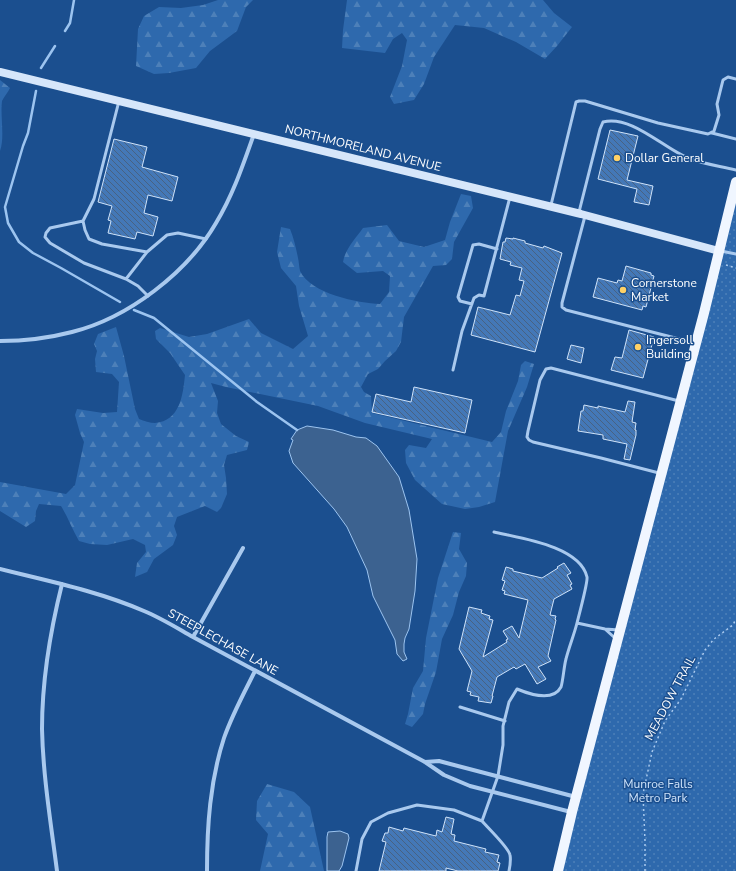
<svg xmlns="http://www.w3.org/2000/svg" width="736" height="871" font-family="'Nunito Sans',sans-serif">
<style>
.forest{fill:url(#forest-firs)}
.park{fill:url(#park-dots)}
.water{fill:#3c6290;stroke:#9cc4f0}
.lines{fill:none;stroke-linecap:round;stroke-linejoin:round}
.stream{stroke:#9cc4f0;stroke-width:2.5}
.building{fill:url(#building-back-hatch);stroke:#cfe3fa}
.path{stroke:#a9c9ee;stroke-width:1.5;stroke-dasharray:2 3;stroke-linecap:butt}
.lane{stroke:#a9c9ee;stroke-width:3}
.street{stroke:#a9c9ee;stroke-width:4}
.secondary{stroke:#d6e6fa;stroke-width:8}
.primary{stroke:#f0f6ff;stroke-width:10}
.poi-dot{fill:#ffd166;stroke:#1b4f8f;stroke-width:1.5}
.labels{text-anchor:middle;stroke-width:3;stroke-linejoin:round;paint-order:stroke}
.street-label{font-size:12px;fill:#fff;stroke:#1b4f8f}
.poi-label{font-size:12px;fill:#fff;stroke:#1b4f8f;text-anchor:start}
.park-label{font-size:12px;fill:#cfe3fa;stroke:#1b4f8f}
</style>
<defs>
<pattern id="forest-firs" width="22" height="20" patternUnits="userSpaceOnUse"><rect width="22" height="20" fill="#2e69ad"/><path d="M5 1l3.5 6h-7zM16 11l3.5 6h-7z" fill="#4d80b9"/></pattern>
<pattern id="park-dots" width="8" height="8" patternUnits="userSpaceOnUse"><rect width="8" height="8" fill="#2e69ad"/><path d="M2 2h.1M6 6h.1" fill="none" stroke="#4d80b9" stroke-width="1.8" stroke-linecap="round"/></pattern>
<pattern id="building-back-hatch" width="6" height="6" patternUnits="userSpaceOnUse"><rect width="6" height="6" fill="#4478b7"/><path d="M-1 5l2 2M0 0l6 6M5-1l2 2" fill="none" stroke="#486282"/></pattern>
</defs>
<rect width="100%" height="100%" fill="#1b4f8f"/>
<!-- forest -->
<path class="forest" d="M218,0H253L246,7L237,31L210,51L196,68L169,73L154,74L136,66L138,29L144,16L159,7L181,8L203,5Z
M347,0H543L554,13L572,27L557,46L545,59L516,42L484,28L455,25L434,57L424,84L414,100L394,104L390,97L402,66L407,40L402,33L393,39L385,53L342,48L343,30Z
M0,80L10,88C8,92 4,97 2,101C0,116 5,137 0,151Z
M461,194L471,196L473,208L454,242L452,259L446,265L433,266L404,317L401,342L396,351L385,361L378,369L368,374L361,387L364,392L371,396L372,413L492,442L501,432L506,411L518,381L521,365L525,361L534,364L527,387L508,431L495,502L479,507L465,509L442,504L415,480L406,463L405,450L409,445L426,448L432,439L365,423L318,406L226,387L211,383L218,401L217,413L221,424L236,436L249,442L247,450L227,455L224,465L226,478L227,494L221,508L217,512L205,506L177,517L174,526L177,535L173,545L154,559L147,572L135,577L137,563L146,552L145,545L133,539L107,545L90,544L79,541C72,529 68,517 61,506L39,504L36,511L35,521L26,527L0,511V482L66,494L75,485L84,442L80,433L75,415L77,409L103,413L117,412L119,382L112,374L96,372L95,359L97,351L94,344L98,334L116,327L124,356L135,409L139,419C144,421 150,423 155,423C180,421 183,395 185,375L170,353L156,339L155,331L160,328L189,337L207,334L249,319L261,333L293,349L308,336L299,306L296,286L281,268L277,252L281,227L290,229C294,239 296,248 298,258C299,262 299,267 300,271C311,294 358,303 380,304L389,292L390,276L383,271L357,273L343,262C345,249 356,238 363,228L387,225L399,241L424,247L445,240L450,222Z
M453,532L461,533L459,549L467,563L466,576L459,592L453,615L442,639L436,672L425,704L423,714L412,727L405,724L408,714L413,688L423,671L426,638L438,578Z
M267,784L294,792L310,807L324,871H260L268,834L256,820L257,801Z"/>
<!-- park -->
<path class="park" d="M736,182V871H558Z"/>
<!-- water -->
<path class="water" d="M307,426L333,430L356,437L366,438L377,446L399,477L409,510L417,559L415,591L409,629L405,638L404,644V652L407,659L403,661L397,654L395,640L373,596L367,570L347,527L334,509L293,463L289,451L293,440L291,439L297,430Z
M340,831L348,834L349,838L342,866L339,871H327V837L328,832Z"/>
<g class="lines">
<!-- stream -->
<path class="stream" d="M65,31L70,23L74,0
M41,68L55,46
M36,91L28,133L23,146L5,207L8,223L19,242L33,253L61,268L120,302
M134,310L154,318L257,402L297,430"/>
</g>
<!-- building -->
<path class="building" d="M610,130L638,136L627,180L653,186L649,205L634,202L637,189L598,179Z
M114,139L147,147L142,167L178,177L172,201L148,195L144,213L158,217L153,236L137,232L135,239L108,233L111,221L108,220L112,206L98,202Z
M506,238L513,239V238L525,241V243L543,248L544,246L562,253L535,352L471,335L478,307L510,315L516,295L520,296L524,281L519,280L522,268L510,265L511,262L500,259L503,242H505Z
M626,266L651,273V275L654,276L646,307L643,306L642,310L593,297L598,278L617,283L618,280L622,281Z
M629,330L654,337L643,378L611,370L615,357L622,358Z
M571,345L584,348L581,363L567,359Z
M414,387L472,400L465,433L372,412L376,394L411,402Z
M628,401L635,402L632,422L636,423L635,430H636V435L630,460L624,459L627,444L603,439V435L578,431L581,411H583L584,405L598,408V406L625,412Z
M564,563L571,573L567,575L572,584L570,585L572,589L554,599L550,615L556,616L555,619L556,620L548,656L551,661L538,667L546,679L537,684L525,664L516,669L514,667L497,677L492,696H493L491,703L478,701L479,697L470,695L471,692L467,691L472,671L459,649L469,607L482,610L481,613L490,616L489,619L493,620L483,657L507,642L506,640L508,639L503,631L512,626L519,638L528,600L504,594L505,591L502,590L505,581L502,580L506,567L513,569V571L542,578L558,568L557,567Z
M446,817L454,819L451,834L455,835L454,841L486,849L485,852L499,855L497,862L500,863L498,871H458L446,868V871H379L386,842L382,841L385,833H388L389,827L403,831L404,828L436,836L437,830L442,832Z"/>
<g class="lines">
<!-- path -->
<path class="path" d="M726,265L736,268
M645,871V841L643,794L652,752L665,721L681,699L705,650L714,639L733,625L736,619"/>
<!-- lane -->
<path class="lane" d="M119,101L94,199L83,221L85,230L89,239L102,244L147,252L167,235L178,233L206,239
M712,133L736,139
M551,205L576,102L579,101H585L658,123L708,134L714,131L719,115L717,104L723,80L728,77L736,79
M579,212L600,129L603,122C632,115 663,148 688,158C703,164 720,166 736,170
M585,216L562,303V307L566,310L695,343
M83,221L50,228L46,233L45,237L50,243L84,263L126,279L138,286L148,296
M721,251L736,254
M126,279L147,252
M472,304L460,301L458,297L473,245L479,244L497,249
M453,370L462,331L474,298L479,295L484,296L510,197
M659,473L601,458L533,442L529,440L527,437L528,431L540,380L546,369L551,368L679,401
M494,532C520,538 580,546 587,577C588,582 579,615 577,623
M605,629L616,639
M460,707L505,721
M482,821C488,828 509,848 510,855C511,860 510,866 509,871
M356,871L362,839L371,822L388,813L417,805L454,810L482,821L498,776L503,745V726L509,702L517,689C529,694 553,702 561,687C563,681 564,666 566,659C569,647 574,635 577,623L605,629L619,630"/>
<!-- street -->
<path class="street" d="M0,341C24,341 49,338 72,332C128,318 187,273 216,223C233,195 243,165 254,134
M0,569C48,581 98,591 144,611C161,618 177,628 193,637L425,762L444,775L470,786L571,812
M193,637L243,548
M425,762L439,761L576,797
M57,871C51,824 43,776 42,729C42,679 50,632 62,584
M207,871C207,826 210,781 224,738C232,715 244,693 255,671"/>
<!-- secondary -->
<path class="secondary" d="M0,72L581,214L719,251"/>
<!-- primary -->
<path class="primary" d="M558,871L572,812L704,313L736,182"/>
</g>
<!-- markers -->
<g class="poi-dot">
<circle cx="617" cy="158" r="4"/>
<circle cx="623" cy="290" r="4"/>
<circle cx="638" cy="347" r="4"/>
</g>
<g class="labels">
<!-- street labels -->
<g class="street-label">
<text transform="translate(363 148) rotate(14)" y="4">NORTHMORELAND AVENUE</text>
<text transform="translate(223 642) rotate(29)" y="4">STEEPLECHASE LANE</text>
<text transform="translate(670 698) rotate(-62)" y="4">MEADOW TRAIL</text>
</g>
<!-- poi labels -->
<g class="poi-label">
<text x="625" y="162">Dollar General</text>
<text x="631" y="287">Cornerstone<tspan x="631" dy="14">Market</tspan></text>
<text x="646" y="344">Ingersoll<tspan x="646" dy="14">Building</tspan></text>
</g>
<!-- park labels -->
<g class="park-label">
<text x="658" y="788">Munroe Falls<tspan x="658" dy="14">Metro Park</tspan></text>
</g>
</g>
</svg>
